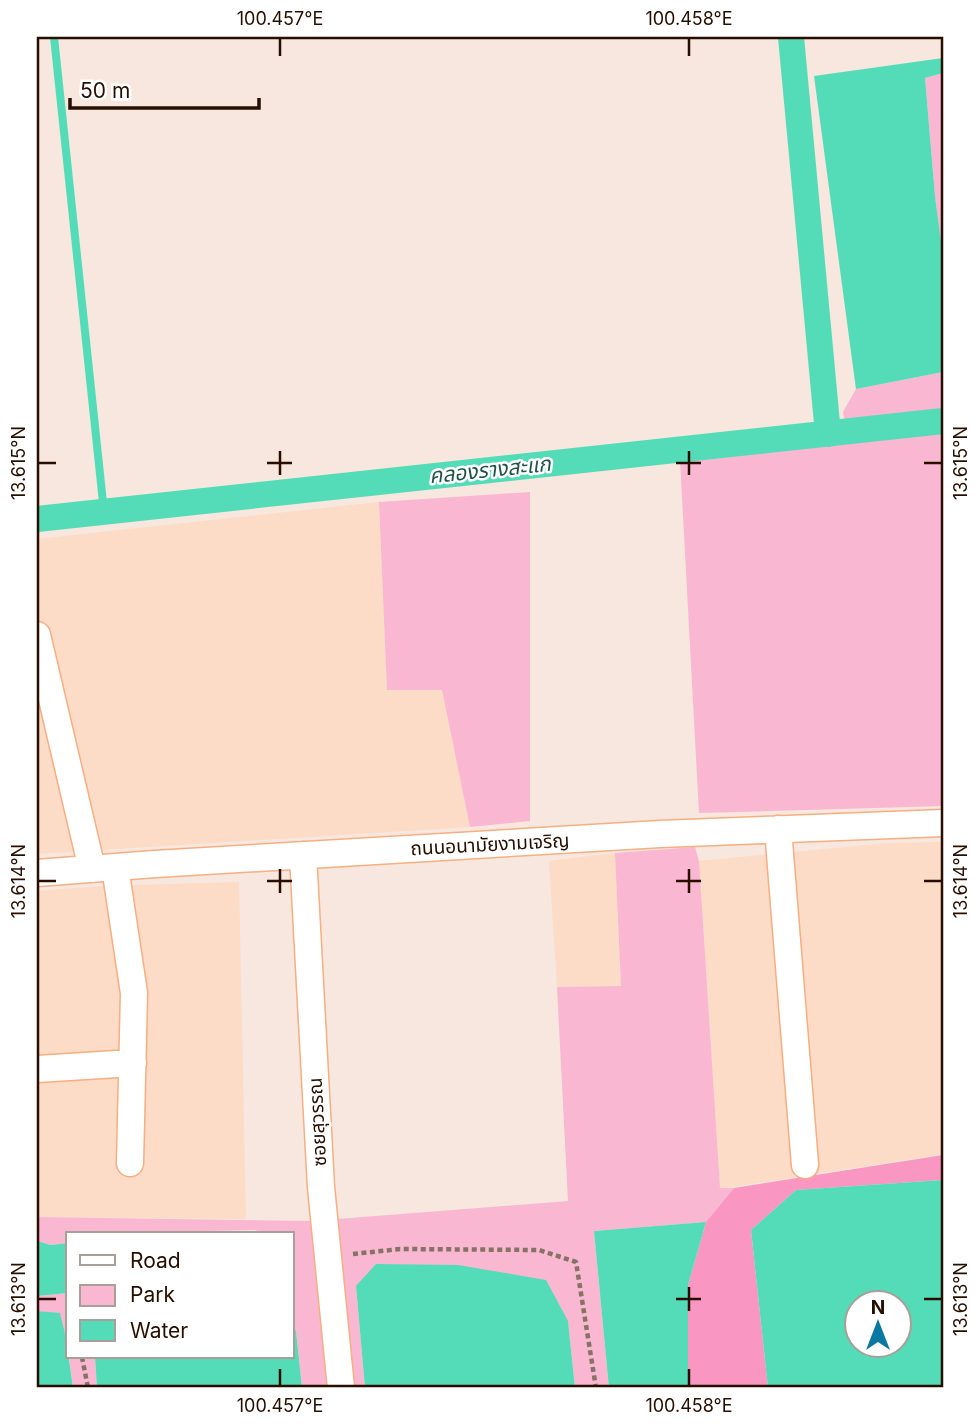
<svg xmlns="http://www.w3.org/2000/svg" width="980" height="1425" font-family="Inter,'Noto Sans Thai',sans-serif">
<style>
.built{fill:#fcdbc7}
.green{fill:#f9b7d2}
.forest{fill:#f996c2}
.water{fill:#54dcb8;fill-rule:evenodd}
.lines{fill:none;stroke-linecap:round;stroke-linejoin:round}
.stream{stroke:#54dcb8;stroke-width:8}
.canal{stroke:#54dcb8;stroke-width:26}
.minor-casing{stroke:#f7ae81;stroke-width:29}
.path{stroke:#877266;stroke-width:4.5;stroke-dasharray:5 3.5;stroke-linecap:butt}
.minor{stroke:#fff;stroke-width:26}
.ticks{fill:none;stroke:#280e00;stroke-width:2.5}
.labels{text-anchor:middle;stroke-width:5;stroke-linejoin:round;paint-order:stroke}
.street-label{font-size:19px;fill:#280e00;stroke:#fff}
.water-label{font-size:21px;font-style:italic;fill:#1e5546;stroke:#fff}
.neatline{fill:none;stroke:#280e00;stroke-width:2.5}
.ticks-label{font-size:18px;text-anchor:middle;fill:#280e00}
</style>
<rect width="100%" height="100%" fill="#f7e7de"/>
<!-- built -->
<path class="built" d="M379,502L387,690H442L470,827L37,854V539Z
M943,842V1154L720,1189L699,861L889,843Z
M615,853L621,986L557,987L549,861Z
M239,882L246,1219L37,1217V891L101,886Z"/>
<!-- green -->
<path class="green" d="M943,73V256L935,196L925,78Z
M943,372V413L852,423L844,418L843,412L856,389Z
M886,427L887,438L943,433V806L699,813L680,460Z
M530,492V821L470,827L442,690H387L379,502Z
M695,847L699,861L720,1188H734L706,1222L594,1231L609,1388H575L568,1321L356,1286L365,1388H302L296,1331L292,1326V1234H265L255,1230L68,1234V1243L51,1245L37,1241V1217L312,1221L568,1201L557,987L621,986L615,853Z
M68,1293V1353L60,1314L37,1311V1296Z
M69,1357H95L97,1388H73Z"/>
<!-- forest -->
<path class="forest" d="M943,1155V1180L796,1190L751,1230L768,1388H688V1285L706,1222L734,1188Z"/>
<!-- water -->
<path class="water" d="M943,58V73L925,78L935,196L943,256V372L856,389L814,76Z
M943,1180V1388H768L751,1230L796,1190ZM900,1302V1344H858V1302Z
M706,1222L688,1285V1388H609L594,1231Z
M37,1241L51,1245L68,1243V1293L37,1296Z
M376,1264L458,1265L546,1280L568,1321L575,1388H365L356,1286Z
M37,1311L60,1313L66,1338L73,1388H37Z
M292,1326L296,1331L302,1388H97L95,1357H292Z"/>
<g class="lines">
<!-- stream -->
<path class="stream" d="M54,37L104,512"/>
<!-- canal -->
<path class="canal" d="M791,37L828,434
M37,519L943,421"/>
<!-- minor casing -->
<g class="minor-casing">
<path id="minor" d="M37,635L92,869
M778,829L805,1165
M303,855L321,1187L341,1388
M115,867L134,993L130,1163
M37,873L155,864L660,834L943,823
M37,1069L133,1063"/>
</g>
<!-- path -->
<path class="path" d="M353,1254L400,1249L539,1250L576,1262L596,1388
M82,1357L88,1388"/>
<!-- minor -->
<use href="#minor" class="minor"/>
</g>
<!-- ticks -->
<path class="ticks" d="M280,38V56M689,38V56M280,451V475M689,451V475M38,463H56M267,463H292M676,463H701M924,463H942M280,869V893M689,869V893M38,881H56M267,881H292M676,881H701M924,881H942M689,1287V1311M38,1299H56M676,1299H701M924,1299H942M280,1369V1386M689,1369V1386"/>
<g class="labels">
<!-- street labels -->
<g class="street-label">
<text transform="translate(490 844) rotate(-3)" y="7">ถนนอนามัยงามเจริญ</text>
<text transform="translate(317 1122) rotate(-93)" y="7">ซอยสุวรรณ</text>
</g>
<!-- water labels -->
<g class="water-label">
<text transform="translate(490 470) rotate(-6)" y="7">คลองรางสะแก</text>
</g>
</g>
<!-- border -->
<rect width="980" height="1425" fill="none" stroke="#ffffff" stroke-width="77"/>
<!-- legend -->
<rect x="66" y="1232" width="228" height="126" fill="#ffffff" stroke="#a99f99" stroke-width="2"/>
<rect x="80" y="1255" width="35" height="10" fill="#ffffff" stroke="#a99f99" stroke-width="2"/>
<text x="130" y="1268" font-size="21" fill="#280e00">Road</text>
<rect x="80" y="1285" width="35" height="21" fill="#f9b7d2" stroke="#a99f99" stroke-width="2"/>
<text x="130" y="1302" font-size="21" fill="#280e00">Park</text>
<rect x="80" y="1320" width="35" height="21" fill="#54dcb8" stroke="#a99f99" stroke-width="2"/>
<text x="130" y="1338" font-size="21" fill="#280e00">Water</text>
<!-- north arrow -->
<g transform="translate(878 1324)"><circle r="33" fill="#ffffff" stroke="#a99f99" stroke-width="2"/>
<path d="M0-5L12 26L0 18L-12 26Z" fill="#0978a2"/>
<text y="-10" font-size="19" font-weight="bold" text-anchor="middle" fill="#280e00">N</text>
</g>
<!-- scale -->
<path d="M70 98v10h189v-10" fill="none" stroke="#280e00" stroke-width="3.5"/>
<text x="80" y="98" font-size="21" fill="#280e00" stroke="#ffffff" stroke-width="5" paint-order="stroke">50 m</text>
<rect x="38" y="38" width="904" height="1348" class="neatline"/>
<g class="ticks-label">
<text x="280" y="25">100.457°E</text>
<text x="689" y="25">100.458°E</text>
<text transform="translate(19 463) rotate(-90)" y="6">13.615°N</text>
<text transform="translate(961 463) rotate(-90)" y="6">13.615°N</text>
<text transform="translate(19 881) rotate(-90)" y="6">13.614°N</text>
<text transform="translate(961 881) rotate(-90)" y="6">13.614°N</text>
<text transform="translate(19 1299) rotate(-90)" y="6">13.613°N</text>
<text transform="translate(961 1299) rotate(-90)" y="6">13.613°N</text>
<text x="280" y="1412">100.457°E</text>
<text x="689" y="1412">100.458°E</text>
</g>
</svg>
